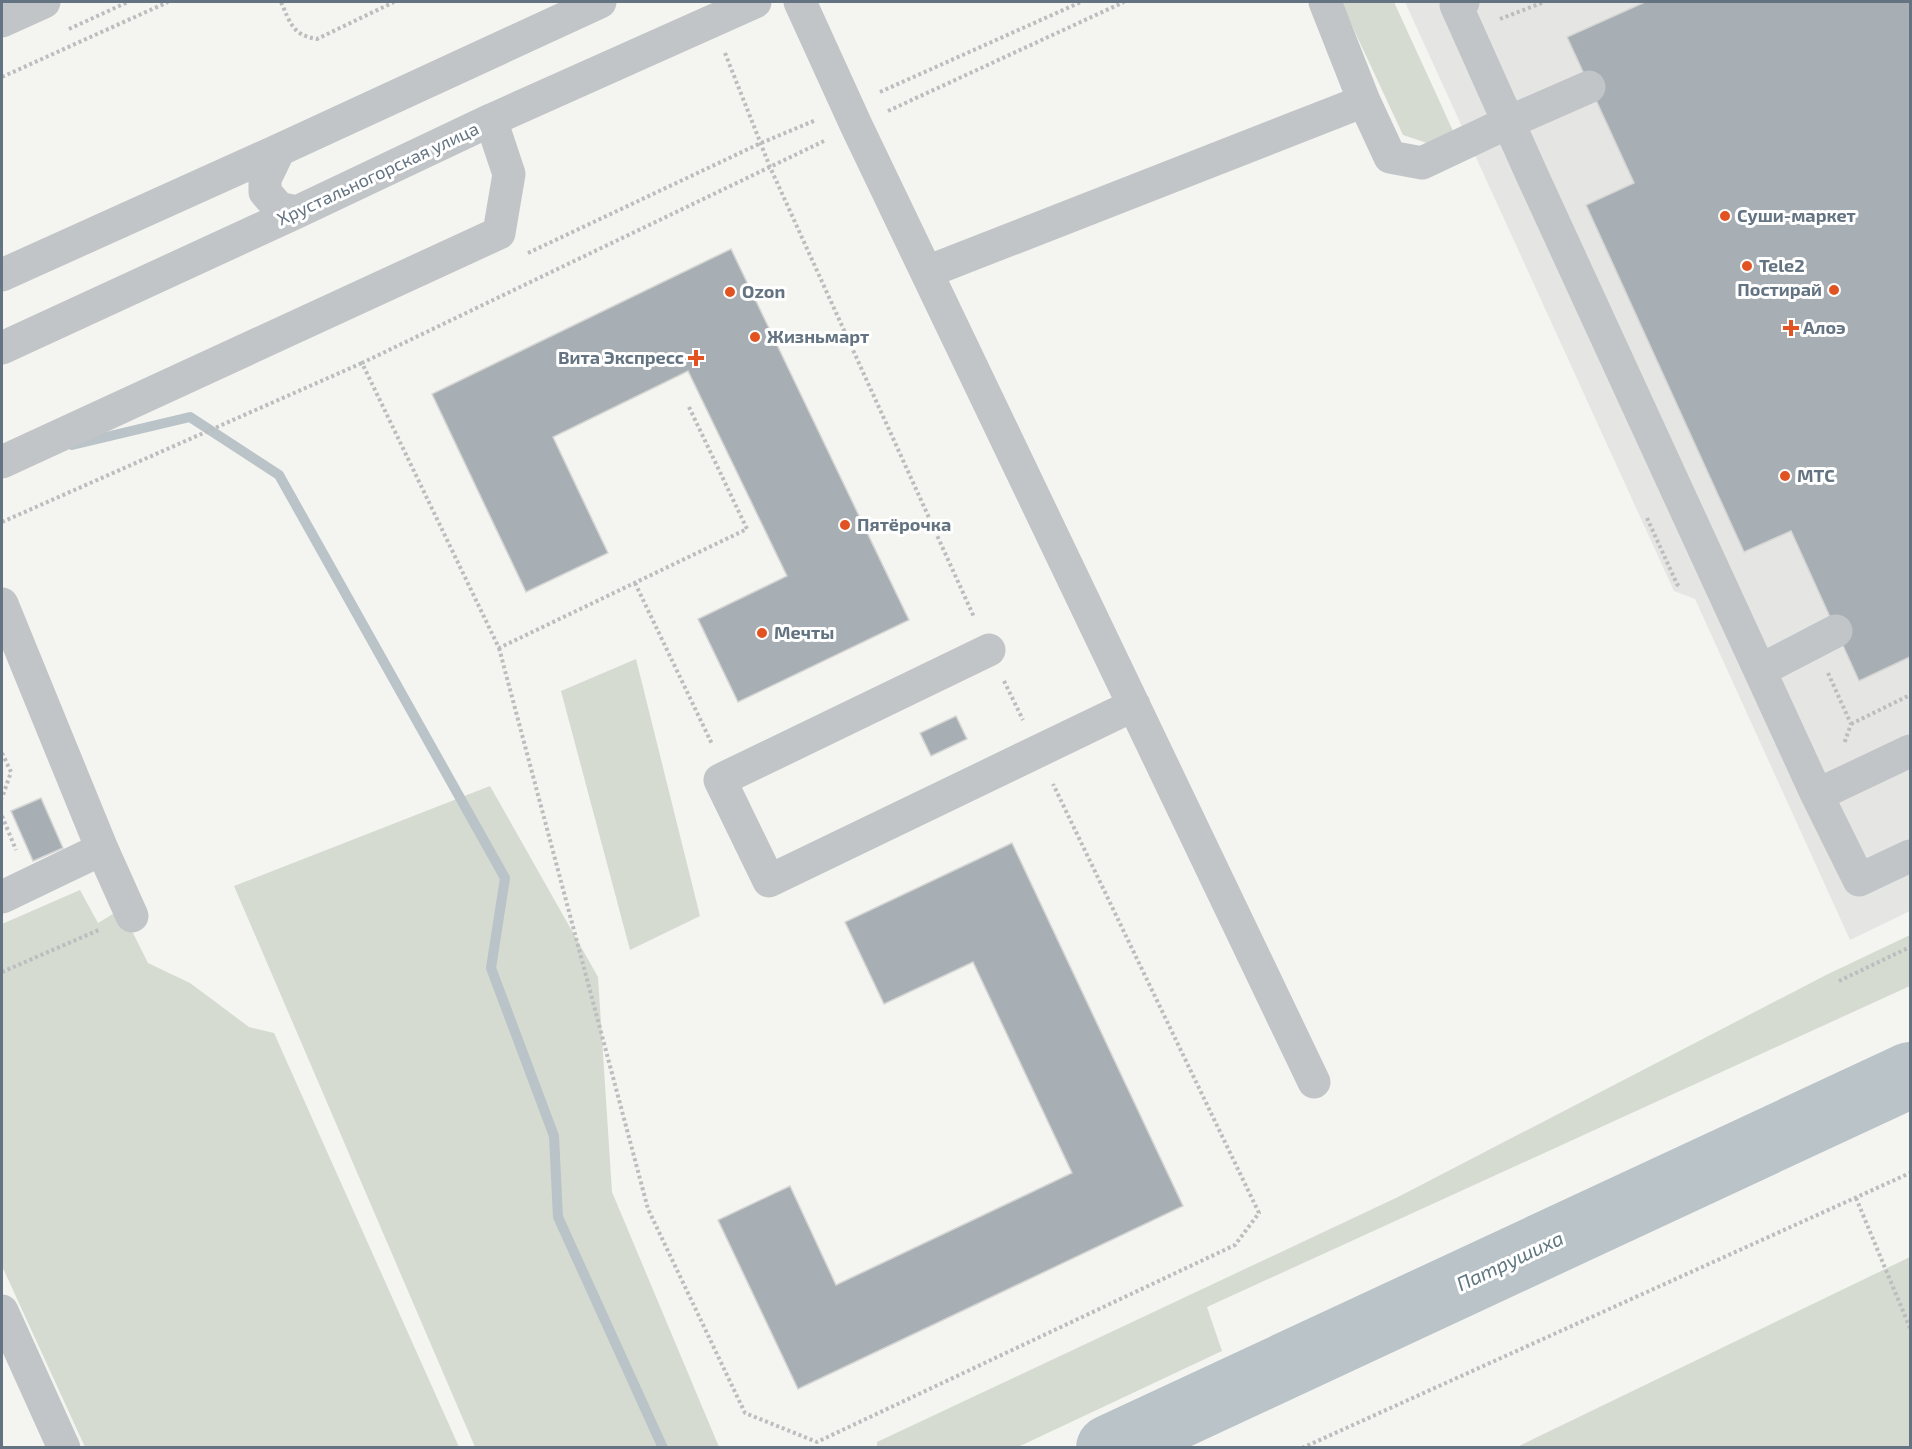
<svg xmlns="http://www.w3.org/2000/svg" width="1912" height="1449" font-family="'Exo 2',sans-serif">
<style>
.built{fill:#e5e6e4}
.green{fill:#d5dbd1}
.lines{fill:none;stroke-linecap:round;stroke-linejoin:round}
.stream{stroke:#b9c3c8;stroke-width:10}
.river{stroke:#b9c3c8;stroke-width:66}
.building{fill:#a7afb5;stroke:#d5d5d3;stroke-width:1.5}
.path{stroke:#bbbdbf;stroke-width:4;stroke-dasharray:3 3;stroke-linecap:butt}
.minor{stroke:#c1c5c8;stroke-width:33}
.poi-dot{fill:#e25322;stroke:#fff;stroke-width:2}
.labels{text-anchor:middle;stroke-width:6;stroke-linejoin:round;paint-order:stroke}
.street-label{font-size:18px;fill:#637381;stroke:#fff}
.poi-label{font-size:18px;font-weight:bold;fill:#637381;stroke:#fff;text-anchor:start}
.water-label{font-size:20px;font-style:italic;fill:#5f767f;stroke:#fff}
</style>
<rect width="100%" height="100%" fill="#f4f4f0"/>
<!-- built -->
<path class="built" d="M1405,2H1910V911L1850,940L1695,599L1674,591Z"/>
<!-- green -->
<path class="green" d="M1341,2H1394L1454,133L1430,144L1403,135Z
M636,659L700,916L630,950L561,691Z
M490,786L598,977L612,1192L719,1447H475L234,886Z
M80,890L98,923L121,909L148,963L190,983L249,1027L274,1033L459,1447H85L2,1266V924Z
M1910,935V986L1207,1307L1222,1351L1018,1447H877V1442L1398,1197L1826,975Z
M1910,1257V1447H1517Z"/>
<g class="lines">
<!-- stream -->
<path class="stream" d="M72,445L190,417L279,475L505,878L491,968L554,1136L558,1217L663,1448"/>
<!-- river -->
<path class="river" d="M1109,1448L1910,1075"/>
</g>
<!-- building -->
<path class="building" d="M1645,2H1910V657L1859,681L1791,531L1744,552L1586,205L1634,183L1567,37Z
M731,249L909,620L738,702L698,619L787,576L688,371L553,437L608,553L526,592L432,394Z
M956,716L967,739L931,756L920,733Z
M41,798L63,848L33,861L11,811Z
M1012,843L1183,1206L798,1389L718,1220L790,1186L836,1285L1072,1173L973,962L884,1004L845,922Z"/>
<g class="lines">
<!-- path -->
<path class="path" d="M281,2C290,22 292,35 317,39L394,2
M1500,19L1544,2
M69,29L128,2
M725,53L770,167L974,617
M2,77L168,2
M880,92L1081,2
M888,111L1124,2
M528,253L761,143L816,120
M689,407L747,529L499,648L362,363L824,141
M1647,518L1677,584L1680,587
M2,522L362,363
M635,583L712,744
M499,648L648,1209L745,1413L817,1442L1235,1245L1259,1213L1053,784
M1828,673L1851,724L1844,744
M1004,681L1023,720
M1851,724L1910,695
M2,753L11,772L2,798
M2,816L16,850
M2,972L101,929
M1839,981L1910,947
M1856,1198L1910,1328
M1302,1448L1910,1173"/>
<!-- minor -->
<path class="minor" d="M800,2L856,125L1314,1082
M1325,2L1364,101L1390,157L1422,163L1509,122L1589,87
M1463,2L1456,5L1532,175L1817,795L1859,880L1910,856
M2,21L44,2
M279,150L265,179V192L279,208L297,212
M927,272L1364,101
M2,275L279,150L600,2
M2,348L297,212L491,120L755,2
M2,462L499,233L509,174L491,120
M2,604L102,849L132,916
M989,650L720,780L769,881L1134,705
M1761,670L1836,631
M1817,795L1910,751
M2,897L102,849
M2,1311L64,1448"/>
</g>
<!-- markers -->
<g class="poi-dot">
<circle cx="1725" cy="216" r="6"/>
<circle cx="1747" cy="266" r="6"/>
<circle cx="1834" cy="290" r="6"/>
<circle cx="730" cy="292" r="6"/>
<path d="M1788 319h6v6h6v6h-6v6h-6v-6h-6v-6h6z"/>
<circle cx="755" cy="337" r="6"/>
<path d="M693 349h6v6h6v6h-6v6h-6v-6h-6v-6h6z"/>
<circle cx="1785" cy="476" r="6"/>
<circle cx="845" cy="525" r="6"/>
<circle cx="762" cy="633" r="6"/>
</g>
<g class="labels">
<!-- street labels -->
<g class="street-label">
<text transform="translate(378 174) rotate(-25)" y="6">Хрустальногорская улица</text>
</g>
<!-- poi labels -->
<g class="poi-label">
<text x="1737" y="222">Суши-маркет</text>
<text x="1759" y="272">Tele2</text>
<text x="1822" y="296" text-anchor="end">Постирай</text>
<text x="742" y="298">Ozon</text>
<text x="1803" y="334">Алоэ</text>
<text x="767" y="343">Жизньмарт</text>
<text x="684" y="364" text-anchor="end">Вита Экспресс</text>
<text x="1797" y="482">МТС</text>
<text x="857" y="531">Пятёрочка</text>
<text x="774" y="639">Мечты</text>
</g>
<!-- water labels -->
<g class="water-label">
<text transform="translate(1510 1261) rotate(-25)" y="7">Патрушиха</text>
</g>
</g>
<!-- border -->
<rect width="1912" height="1449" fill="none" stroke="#637381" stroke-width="6"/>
</svg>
